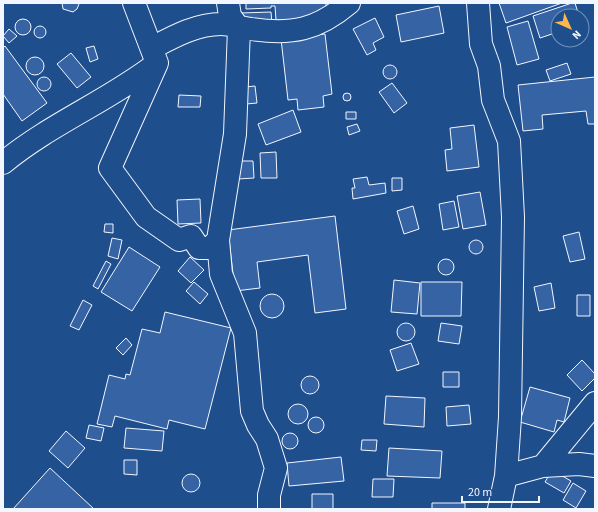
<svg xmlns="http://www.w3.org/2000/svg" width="598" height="512" font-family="'Source Sans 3',sans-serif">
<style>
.building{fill:#3563a3;stroke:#f2f6ff}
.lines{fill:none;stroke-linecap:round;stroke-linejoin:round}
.street-casing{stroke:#f2f6ff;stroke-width:24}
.street{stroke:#1f4e8c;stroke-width:22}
</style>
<rect width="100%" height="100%" fill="#1f4e8c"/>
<!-- building -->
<path class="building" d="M62,3H79V4L77,9L73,12L63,9Z
M246,3H326V19L276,20L275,6H271V8L246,9Z
M499,3H562L506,23Z
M572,3H575L579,16H558V32L540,38L533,16Z
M439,6L444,33L401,42L396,15Z
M271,12L272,23L241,24V13Z
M375,18L384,37L373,43L376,50L367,55L353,29Z
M15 27a8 8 0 1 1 16 0a8 8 0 1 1-16 0Z
M528,21L539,59L517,65L507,27Z
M34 32a6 6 0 1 1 12 0a6 6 0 1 1-12 0Z
M9,29L17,36L9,43L3,36Z
M325,34L332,94L323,96L324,107L298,110L297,99L288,100L281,39Z
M5,46L47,103L22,121L3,94V48Z
M94,46L98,59L90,62L86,48Z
M71,53L91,77L77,88L57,64Z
M26 66a9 9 0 1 1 18 0a9 9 0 1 1-18 0Z
M567,63L571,74L550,81L546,70Z
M383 72a7 7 0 1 1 14 0a7 7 0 1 1-14 0Z
M595,77V124H588L586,111L542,115L543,129L523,131L518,85Z
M37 84a7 7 0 1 1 14 0a7 7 0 1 1-14 0Z
M392,83L407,103L394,113L379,92Z
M255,86L257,103L246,104L245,87Z
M343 97a4 4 0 1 1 8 0a4 4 0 1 1-8 0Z
M179,95L201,96L200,107H178Z
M293,110L301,132L266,145L258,124Z
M346,112H356V119H346Z
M357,124L360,131L349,135L347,127Z
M474,125L479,167L447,171L445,150L452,149L450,128Z
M276,152L277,178H261L260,153Z
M237,161H253L254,178L238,179Z
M367,177L369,185L385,183L386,193L353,199L352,188H355L353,179Z
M392,178H402V190L392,191Z
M480,192L486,225L463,229L457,196Z
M200,199L201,223L178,224L177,200Z
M454,201L459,227L443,230L439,204Z
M413,206L419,229L404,234L397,211Z
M335,216L346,309L315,313L308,255L257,262L260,288L235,291L228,230Z
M105,224H113V233L104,232Z
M579,232L585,259L570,262L563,236Z
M112,238L122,240L118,259L108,256Z
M469 247a7 7 0 1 1 14 0a7 7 0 1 1-14 0Z
M129,247L160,267L132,311L101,292Z
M190,257L204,270L191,283L178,271Z
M438 267a8 8 0 1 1 16 0a8 8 0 1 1-16 0Z
M106,261L111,264L98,289L93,286Z
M394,280L420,283L417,314L391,312Z
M194,282L208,294L200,304L186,291Z
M421,282H462L461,316H421Z
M551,283L555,308L539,311L534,287Z
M260 306a12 12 0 1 1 24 0a12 12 0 1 1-24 0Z
M577,295H590V316H577Z
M83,300L92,305L79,330L70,326Z
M165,312L231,328L205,429L169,420L167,429L115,416L112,427L97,424L109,375L125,379L126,374L130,375L142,329L160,333Z
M441,323L462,326L459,344L438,341Z
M397 332a9 9 0 1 1 18 0a9 9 0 1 1-18 0Z
M126,338L132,345L123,355L116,348Z
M411,343L419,364L397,371L390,350Z
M582,360L595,374V378L582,391L567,375Z
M443,372H459V387H443Z
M301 385a9 9 0 1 1 18 0a9 9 0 1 1-18 0Z
M530,387L570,398L564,422L557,420L554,432L520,422Z
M386,396L425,398L424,427L384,424Z
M288 414a10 10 0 1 1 20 0a10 10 0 1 1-20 0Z
M469,405L471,424L447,426L446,407Z
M308 425a8 8 0 1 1 16 0a8 8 0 1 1-16 0Z
M89,425L104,428L101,441L86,438Z
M126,428L164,431L162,451L124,448Z
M66,431L85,448L68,468L49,451Z
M282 441a8 8 0 1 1 16 0a8 8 0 1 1-16 0Z
M362,440H377L376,451L361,450Z
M389,448L442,451L440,478L387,476Z
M341,457L344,481L289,486L287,463Z
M124,460H137V475L124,474Z
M50,468L94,509H13Z
M552,470L571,481L564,493L545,482Z
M182 483a9 9 0 1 1 18 0a9 9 0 1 1-18 0Z
M373,479H394L393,497H372Z
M573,483L586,491L576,508L563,500Z
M312,494H333V509H312Z
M432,503H465V509H432Z"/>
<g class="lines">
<!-- street casing -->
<g class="street-casing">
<path id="street" d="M134,3L157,63L110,168L146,217L179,240L191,236L199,248H210L218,240
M228,3L230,16L239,28L235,134L218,240L221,274L245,333L252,411L258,425L267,439L276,468L269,495V509
M478,3L481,44L489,66L493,100L509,141L513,217L510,417L506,476L499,509
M152,48C173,37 196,24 221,24C230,24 241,28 251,29C292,35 317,30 349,3
M3,163C50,124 108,101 156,64
M543,466L595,403
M506,476L543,466L579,464L595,466"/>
</g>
<!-- street -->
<use href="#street" class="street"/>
</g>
<!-- border -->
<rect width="598" height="512" fill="none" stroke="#f2f6ff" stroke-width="8"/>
<!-- north arrow -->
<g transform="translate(570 28) rotate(135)"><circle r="19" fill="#1f4e8c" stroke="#7391ba"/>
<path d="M0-3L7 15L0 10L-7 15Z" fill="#ffb74d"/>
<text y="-6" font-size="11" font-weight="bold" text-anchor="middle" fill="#f2f6ff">N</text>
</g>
<!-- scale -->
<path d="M462 496v6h77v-6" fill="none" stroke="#f2f6ff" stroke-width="2"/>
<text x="468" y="496" font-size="12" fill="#f2f6ff" stroke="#1f4e8c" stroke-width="3" paint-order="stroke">20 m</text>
</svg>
